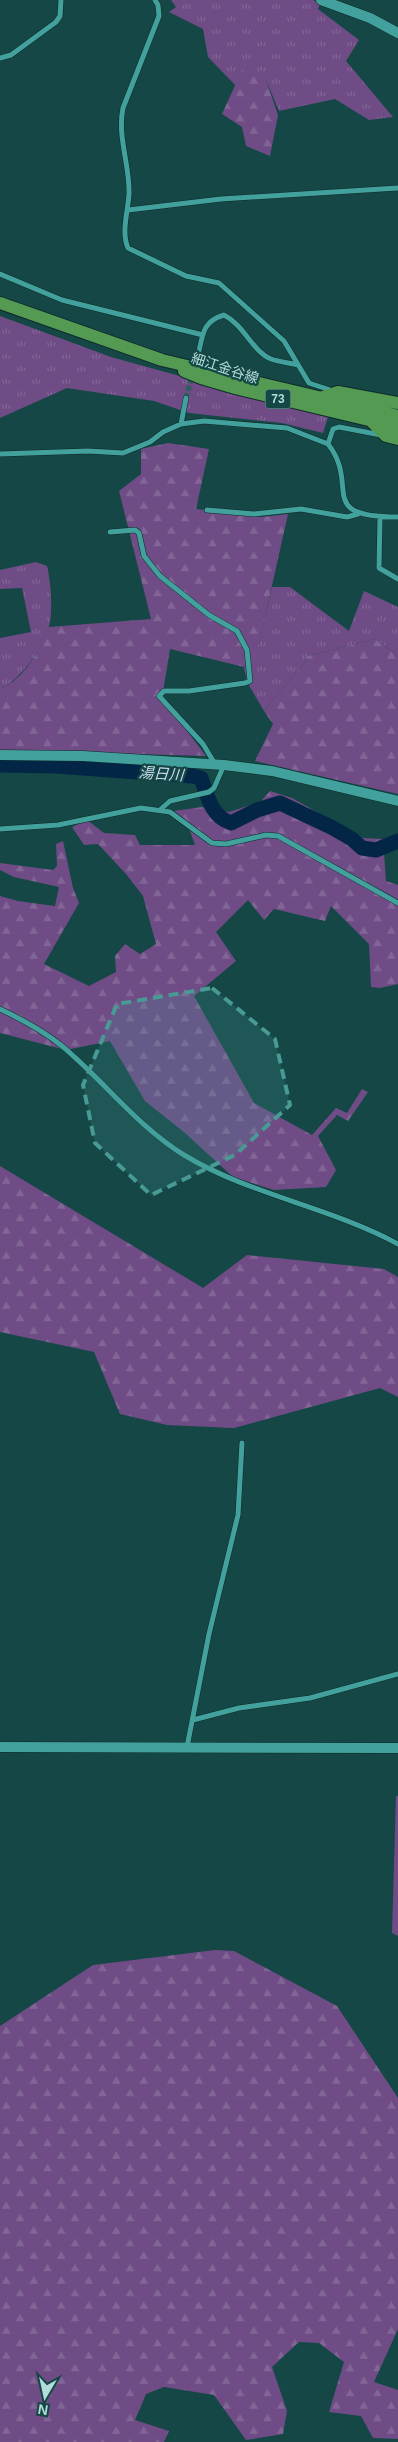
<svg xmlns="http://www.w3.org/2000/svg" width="398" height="2442" font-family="Helvetica,'Noto Sans JP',sans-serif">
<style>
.grass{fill:url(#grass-tufts)}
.forest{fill:url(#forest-firs)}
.garden{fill:#6f4c85}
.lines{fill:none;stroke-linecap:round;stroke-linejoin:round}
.river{stroke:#032647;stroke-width:15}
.street-tunnel{stroke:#2c5e5b;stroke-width:5;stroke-dasharray:5 2.5;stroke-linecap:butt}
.street-casing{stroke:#0d2b29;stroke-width:6}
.secondary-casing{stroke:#0d2b29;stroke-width:11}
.primary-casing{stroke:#0d2b29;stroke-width:14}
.street{stroke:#43a19d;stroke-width:5}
.secondary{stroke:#43a19d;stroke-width:10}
.primary{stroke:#559a53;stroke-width:12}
.marked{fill:#489a94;fill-opacity:0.2;stroke:#489a94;stroke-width:4;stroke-dasharray:10 6;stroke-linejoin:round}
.labels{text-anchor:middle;stroke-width:4.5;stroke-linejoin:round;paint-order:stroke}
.shield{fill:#144745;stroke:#83b0ad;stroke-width:1}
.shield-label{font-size:12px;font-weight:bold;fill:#b2ddda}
.street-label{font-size:14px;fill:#b2ddda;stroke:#144745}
.water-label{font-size:15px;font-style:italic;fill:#ccdcef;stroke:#144745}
</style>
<defs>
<pattern id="grass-tufts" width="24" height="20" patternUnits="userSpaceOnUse" patternTransform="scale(1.25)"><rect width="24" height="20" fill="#6f4c85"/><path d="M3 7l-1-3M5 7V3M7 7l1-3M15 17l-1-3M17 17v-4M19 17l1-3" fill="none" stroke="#816596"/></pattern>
<pattern id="forest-firs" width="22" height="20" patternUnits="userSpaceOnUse" patternTransform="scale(1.25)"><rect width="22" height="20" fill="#6f4c85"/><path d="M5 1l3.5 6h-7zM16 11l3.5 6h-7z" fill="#816596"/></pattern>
</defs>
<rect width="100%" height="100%" fill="#144745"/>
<!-- grass -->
<path class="grass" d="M171,0H313L320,4L318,9L359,40L346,61L393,117L369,120L335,99L279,111L266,80L237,87L208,57L203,29L169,12L176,7Z
M0,316L111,357L328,417L323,433L282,423L189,413L154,401L67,388L0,418Z
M36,562L47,566C51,582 53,611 49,627C45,647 18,682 0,689V638L31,632L22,588L0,589V570Z
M272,587H290L349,631L364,591L398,607V655L375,639L307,656L304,663L264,711L247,682L244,667L259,643Z"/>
<!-- forest -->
<path class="forest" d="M242,70L266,80L278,115L270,156L246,146L242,127L222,114Z
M168,443L209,449L196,509L262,517L288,514L259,644L244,667L170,649L162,698L206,756L0,750V689C23,680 41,650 49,627L151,619L119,491L141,474V449Z
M375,639L398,655V794L255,761L273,724L264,711L304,663L307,656Z
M270,791L292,798L362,838L383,839L386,881L398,885V984L380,988L371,987L369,944L331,906L325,921L274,909L264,920L248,900L216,932L236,961L194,996L254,1103L312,1135L336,1108L347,1113L362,1089L368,1092L348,1121L337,1115L318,1136L336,1170L326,1187L274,1190L233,1177L185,1133L145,1101L110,1041L66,1050L0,1033V896L18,901L55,906L59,887L14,877L0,870V863L53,870L57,866L56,844L63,841L73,888L79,903L44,964L89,986L116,972L115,956L125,944L140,954L156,944L143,896L126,874L98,844L84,845L72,827L87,820L104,833L135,835L140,845H195L186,820L174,811L202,807L229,812L260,802Z
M0,1166L203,1288L247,1255L384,1269L398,1277V1397L380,1388L234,1428L167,1425L120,1414L94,1352L0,1332Z
M215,1950L234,1951L337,2006L398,2098V2329L374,2382L398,2390V2439L373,2438L361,2416L329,2412L344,2362L319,2343L299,2342L272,2367L287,2411L283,2434L246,2440L214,2395L164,2387L146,2394L135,2420L169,2431L164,2442H0V2026L93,1965Z"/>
<!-- garden -->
<path class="garden" d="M396,1796H398V1936L392,1933Z"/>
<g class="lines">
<!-- river -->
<path class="river" d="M0,765L56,766L193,776L201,778C208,797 211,816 231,823L257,810L280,803L333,828L352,839L362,848L376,850L398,841"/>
<!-- street-tunnel -->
<path class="street-tunnel" d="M195,367L199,351
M186,398L192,375"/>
<!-- street casing -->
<g class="street-casing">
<path id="street" d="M155,0L158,5L159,16L123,108C117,137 130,165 129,194C128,212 121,232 128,248L186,276L219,283L284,341L309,383L333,391
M0,58L11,55L56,22L60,16L61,0
M128,210L221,199L398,188
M0,274L62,300L203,335
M199,351C203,332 204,321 224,315C244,325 253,352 271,359C279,362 290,363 298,365
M181,424L186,398
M328,444L333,429L339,427L381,435
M0,454L88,451L123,453L150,442L163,432L181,424L204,421L287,428L328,444C361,486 314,517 398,517
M207,510L254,514L301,509L347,517L358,514
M380,517L379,568L398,579
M110,532L135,530L139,533L144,556L160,576L209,615L237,631L247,650L250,681L245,683L189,691H164L159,696L203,744L215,764
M161,809L170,801L209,792L214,788L224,765
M0,829L58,825L141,808L170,812L212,843L226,844L266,835L278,836L398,903
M0,1009C19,1018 46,1033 62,1046C104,1081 137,1126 184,1155C250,1195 330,1207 398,1244
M193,1720L239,1708L310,1698L398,1674
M187,1747L209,1634L238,1515L242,1443"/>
</g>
<!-- secondary casing -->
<g class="secondary-casing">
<path id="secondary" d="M321,0L370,18L398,33
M0,755L83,756L224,765L272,771L398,801
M0,1747L398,1748"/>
</g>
<!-- primary casing -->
<g class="primary-casing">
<path id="primary" d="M0,303L162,360L398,416
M184,371L201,378L235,388L398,427
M317,399L338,392L398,403
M372,422L386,436L398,439"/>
</g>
<!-- street -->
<use href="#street" class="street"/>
<!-- secondary -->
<use href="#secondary" class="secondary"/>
<!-- primary -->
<use href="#primary" class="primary"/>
</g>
<!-- marked area -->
<path class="marked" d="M212,988L275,1039L290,1105L235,1155L151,1195L95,1143L83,1085L117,1004Z"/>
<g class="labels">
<!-- shield labels -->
<rect class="shield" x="265.5" y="389.5" width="25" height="19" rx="4"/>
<g class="shield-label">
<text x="278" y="403">73</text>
</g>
<!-- street labels -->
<g class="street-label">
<text transform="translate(225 368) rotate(18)" y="5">細江金谷線</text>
</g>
<!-- water labels -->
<g class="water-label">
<text transform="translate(161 774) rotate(4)" y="5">湯日川</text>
</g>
</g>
<!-- north arrow -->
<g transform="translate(45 2397) rotate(189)" stroke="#144745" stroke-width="4" paint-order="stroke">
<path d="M0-4L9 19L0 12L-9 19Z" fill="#b2ddda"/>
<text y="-8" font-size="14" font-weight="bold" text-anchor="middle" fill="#b2ddda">N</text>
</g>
</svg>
